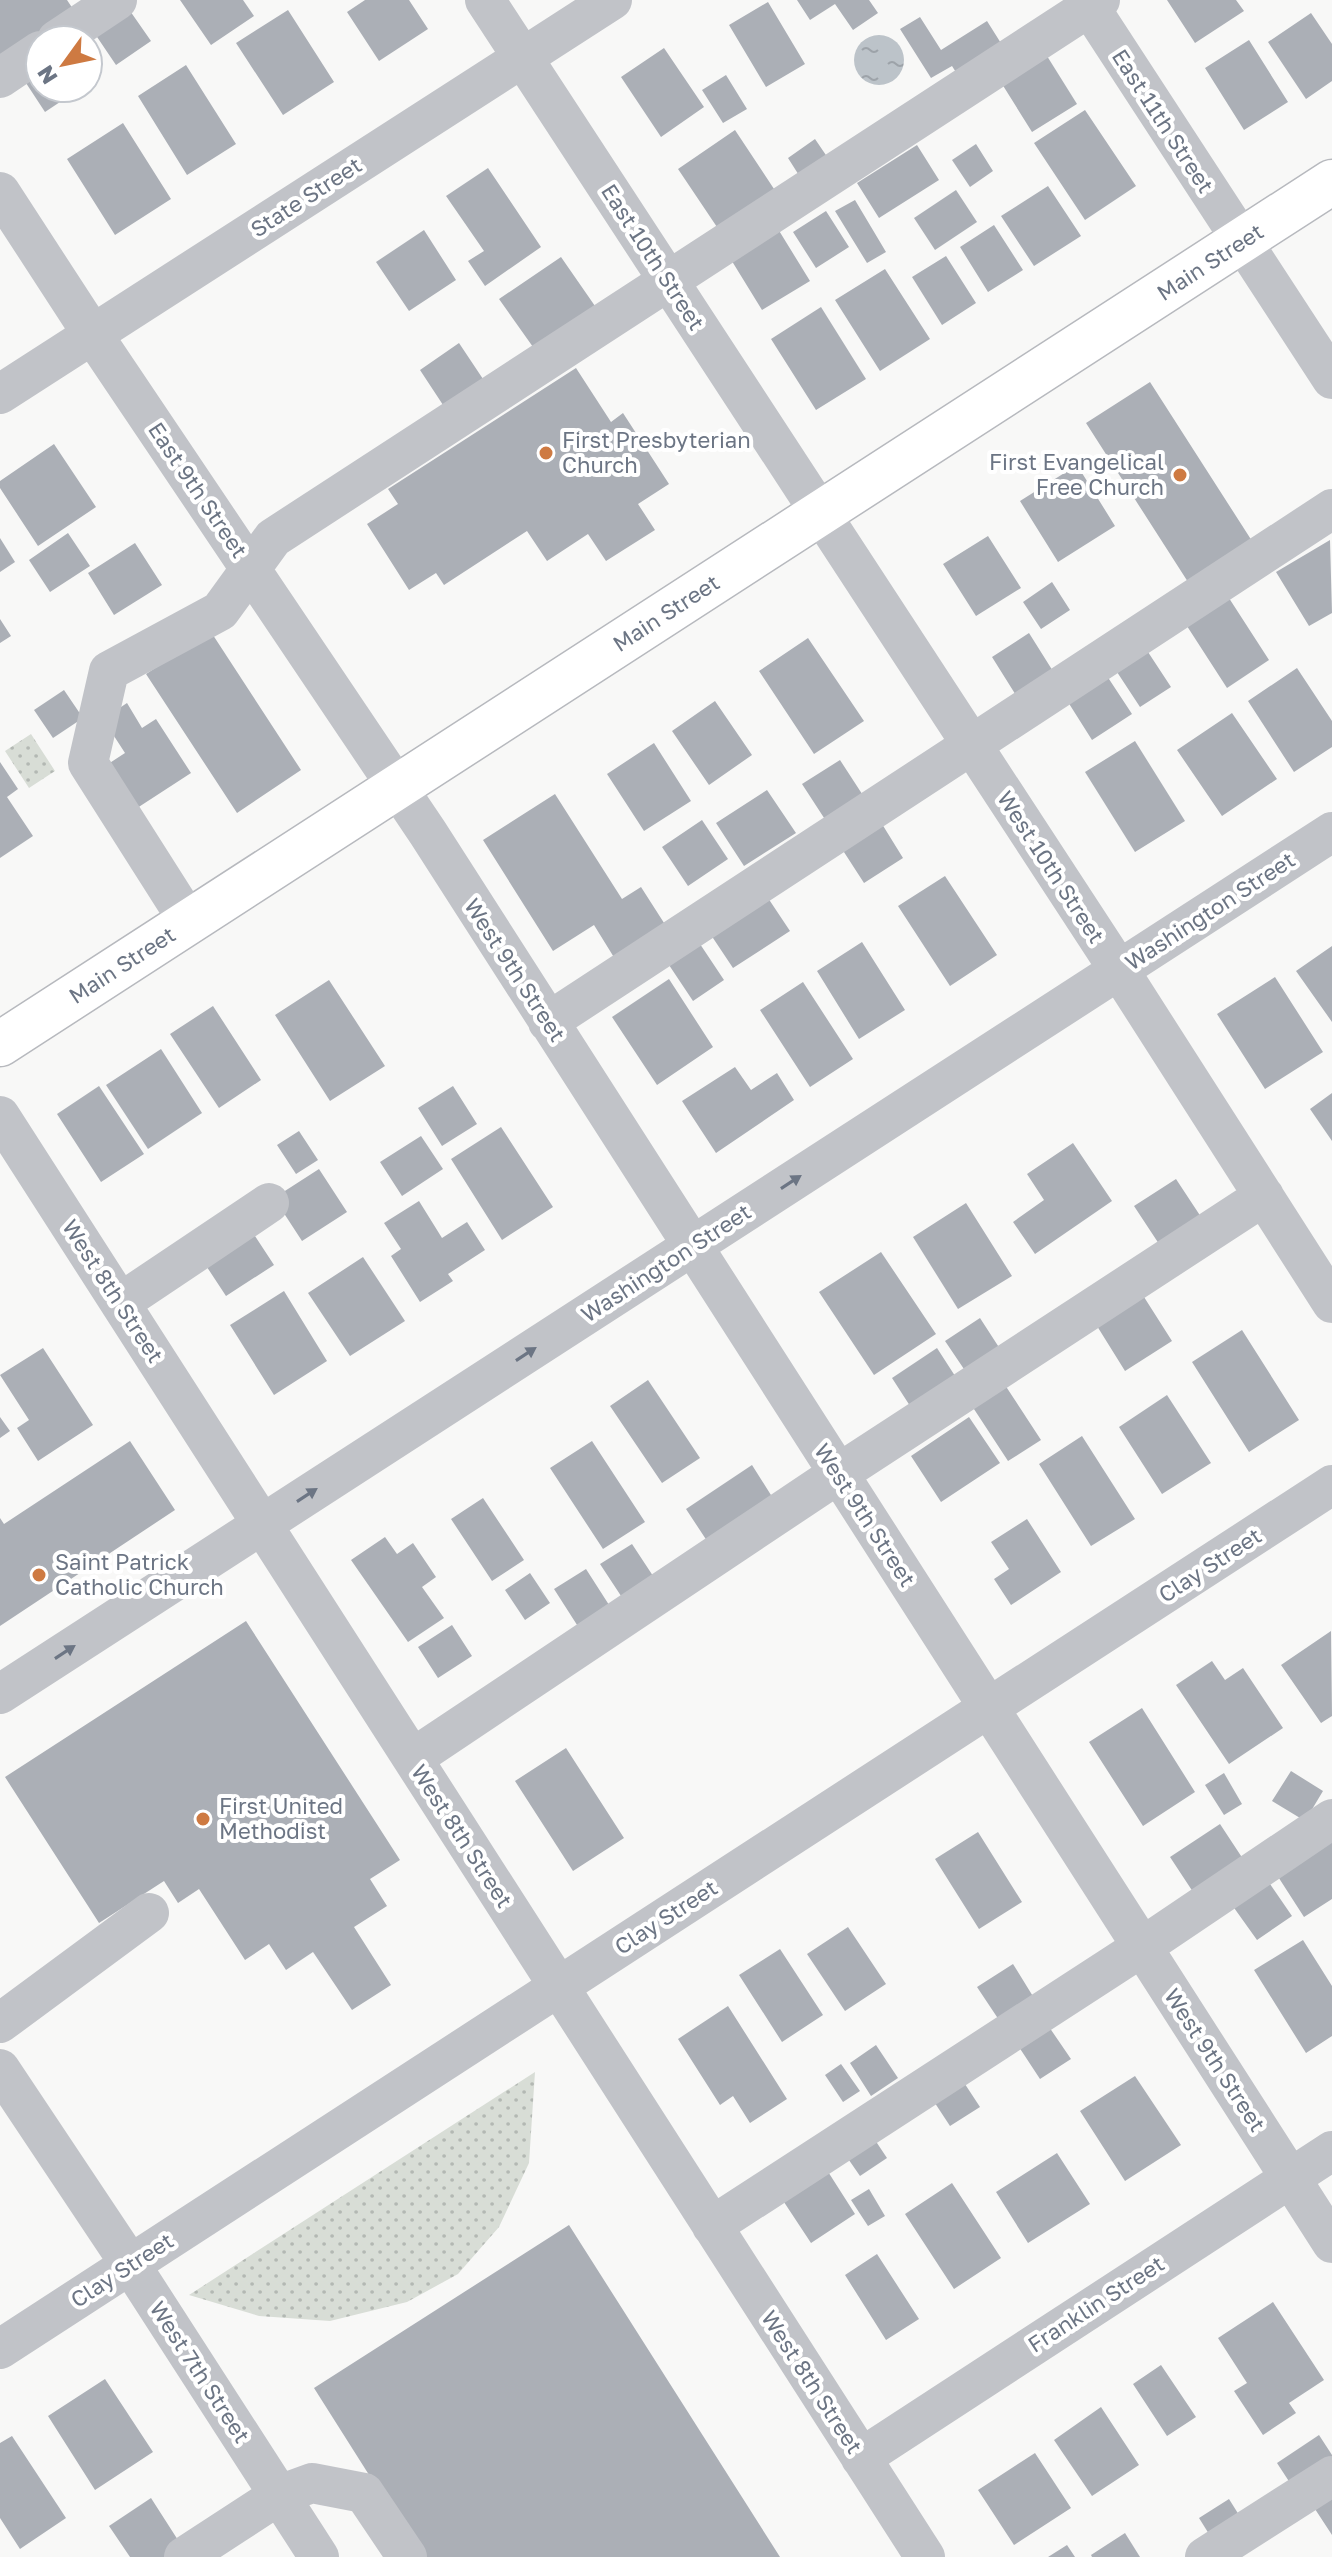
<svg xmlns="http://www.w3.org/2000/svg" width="1332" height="2557" font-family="'Golos Text',sans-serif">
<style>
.park{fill:url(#park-dots)}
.water{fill:url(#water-ripples)}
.building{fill:#abafb6}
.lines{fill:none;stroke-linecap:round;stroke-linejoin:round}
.major-casing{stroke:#b7b9be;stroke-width:47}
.minor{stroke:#c1c3c8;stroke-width:40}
.major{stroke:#fff;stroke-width:44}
.oneway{fill:#6c7584}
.poi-dot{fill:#ce7a42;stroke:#fff;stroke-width:3}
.labels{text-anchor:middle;stroke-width:8;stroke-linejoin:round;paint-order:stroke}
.street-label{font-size:22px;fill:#6c7584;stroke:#fff}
.poi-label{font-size:22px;fill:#6c7584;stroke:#fff;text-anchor:start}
</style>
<defs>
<pattern id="park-dots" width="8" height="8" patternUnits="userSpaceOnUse" patternTransform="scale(2)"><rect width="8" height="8" fill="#d8ddd6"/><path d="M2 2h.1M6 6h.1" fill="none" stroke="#b3b8b3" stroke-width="1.8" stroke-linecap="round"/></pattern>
<pattern id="water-ripples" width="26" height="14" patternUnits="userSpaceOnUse" patternTransform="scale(2)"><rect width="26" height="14" fill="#bcc3c9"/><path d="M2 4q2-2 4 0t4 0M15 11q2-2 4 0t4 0" fill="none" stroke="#9da3a9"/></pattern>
</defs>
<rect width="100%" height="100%" fill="#f8f8f7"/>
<!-- park -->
<path class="park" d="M31,734L55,771L29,788L5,751Z
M535,2072L529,2163L499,2227L458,2274L407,2302L330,2321L259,2316L189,2295Z"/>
<!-- water -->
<path class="water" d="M854 60a25 25 0 1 1 50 0a25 25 0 1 1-50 0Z"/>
<!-- building -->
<path class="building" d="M0,0H67L73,9L0,58Z
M180,0H243L254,16L211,45Z
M365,0H409L428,29L379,61L347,12Z
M797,0H869L878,13L853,30L835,4L810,20Z
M1167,0H1236L1244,11L1195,43Z
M768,2L805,64L766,87L729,25Z
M128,8L151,41L116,65L93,31Z
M288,10L334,82L283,115L236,43Z
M1311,13L1332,44V81L1306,99L1268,42Z
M920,17L941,50L987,21L1004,48L959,77L952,66L931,78L900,29Z
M1249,40L1288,102L1244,130L1205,68Z
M664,48L704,107L661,137L621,77Z
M1047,56L1077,104L1032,132L1002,84Z
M186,65L236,144L187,175L138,96Z
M40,69V88H81L45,112L24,80Z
M726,75L747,109L723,123L702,90Z
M1085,110L1136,186L1085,220L1034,143Z
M123,123L171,199L115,235L67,159Z
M735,130L778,195L721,233L678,169Z
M815,139L830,161L802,180L788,158Z
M976,144L993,171L970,187L952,160Z
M917,145L939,180L879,218L857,183Z
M488,168L541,247L485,286L468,261L484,251L446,196Z
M1048,186L1081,236L1034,266L1001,216Z
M956,190L977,222L935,250L914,218Z
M855,200L886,252L867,263L835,211Z
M826,211L849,247L816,268L793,232Z
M994,225L1023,270L988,292L960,247Z
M778,229L810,281L762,310L730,258Z
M424,230L456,280L409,311L376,262Z
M946,256L976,303L942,325L912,277Z
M561,257L595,306L533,347L499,299Z
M885,269L930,339L880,371L835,300Z
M821,307L866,379L816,410L771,339Z
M459,343L485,382L445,408L420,370Z
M576,368L611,422L623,413L669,484L638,504L655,530L606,561L588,534L547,561L527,531L444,585L436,573L409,590L367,524L398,504L388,489Z
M1150,382L1252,541L1188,582L1086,423Z
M54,444L96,507L38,546L0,488V481Z
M1077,465L1115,526L1058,562L1020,501Z
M68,533L90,566L50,592L29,560Z
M988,536L1021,588L976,616L943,564Z
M0,538L15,562L0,572Z
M1330,540L1332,613L1309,626L1276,572Z
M135,543L162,585L114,615L88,573Z
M1052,582L1070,610L1041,629L1023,602Z
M1227,595L1269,660L1227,688L1185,623Z
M0,619L11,636L0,643Z
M211,632L301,770L237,813L146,674Z
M1029,633L1056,676L1019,700L992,657Z
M808,638L864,721L814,754L759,671Z
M1148,652L1171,687L1140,707L1117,672Z
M1297,668L1332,721V747L1294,772L1248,701Z
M1107,676L1132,714L1092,740L1068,702Z
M64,690L83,718L53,738L34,710Z
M715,701L752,755L709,785L672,731Z
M127,703L142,728L156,719L191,773L131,812L102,768L125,753L103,719Z
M1232,713L1277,779L1222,816L1177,750Z
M1135,741L1185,821L1135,852L1085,772Z
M654,743L691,801L644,831L607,774Z
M840,760L866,800L828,824L802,784Z
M0,762L18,789L7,797L33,836L0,858Z
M767,790L796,833L744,866L716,823Z
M555,794L622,899L641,887L666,926L615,959L594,925L553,951L483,840Z
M702,820L728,859L688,886L662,847Z
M882,824L903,858L864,883L842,849Z
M945,876L997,955L950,986L898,906Z
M768,898L790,931L733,968L711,935Z
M696,938L724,980L693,1001L665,959Z
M862,942L905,1010L859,1039L817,971Z
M1332,946V1022L1296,971Z
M1275,977L1323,1052L1265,1089L1217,1014Z
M669,979L713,1047L657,1085L612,1017Z
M329,980L385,1066L330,1101L275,1015Z
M803,982L853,1059L810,1087L760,1010Z
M213,1006L261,1080L219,1108L170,1034Z
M161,1049L202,1113L148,1149L106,1085Z
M735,1067L751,1090L777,1073L794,1100L716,1153L682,1101Z
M99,1086L144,1154L101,1182L57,1114Z
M453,1086L477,1124L442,1146L418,1108Z
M1332,1093V1141L1310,1109Z
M501,1127L553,1207L502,1240L451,1159Z
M299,1131L318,1160L296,1174L277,1145Z
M421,1136L443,1169L402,1196L380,1162Z
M1073,1143L1112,1201L1035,1254L1013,1222L1044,1200L1027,1174Z
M319,1169L347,1212L302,1241L274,1198Z
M1176,1179L1203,1220L1161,1247L1134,1206Z
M419,1201L442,1238L467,1222L485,1250L448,1274L453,1281L420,1302L391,1256L401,1249L384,1223Z
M966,1203L1012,1276L958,1309L913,1237Z
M249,1227L274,1265L226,1296L201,1258Z
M881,1252L936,1334L874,1375L819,1292Z
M363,1257L405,1321L350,1356L308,1293Z
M284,1291L327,1361L274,1395L230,1325Z
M1144,1297L1172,1341L1125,1371L1097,1326Z
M980,1318L1002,1352L968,1375L945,1341Z
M1242,1330L1299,1420L1249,1452L1192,1362Z
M43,1348L93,1425L38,1461L17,1428L29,1420L0,1375Z
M937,1348L957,1379L912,1409L892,1378Z
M648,1380L700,1458L662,1483L610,1406Z
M1005,1385L1041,1440L1008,1461L972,1406Z
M1167,1395L1211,1463L1162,1494L1119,1427Z
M0,1417L10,1431L0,1438Z
M969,1417L1000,1463L941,1502L911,1456Z
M1082,1436L1135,1519L1091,1546L1039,1464Z
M130,1441L175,1510L0,1626V1518L4,1524Z
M592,1441L645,1522L603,1549L550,1468Z
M752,1465L776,1503L711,1547L686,1509Z
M483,1498L524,1560L492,1581L451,1519Z
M1027,1519L1061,1572L1011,1605L994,1579L1009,1569L991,1542Z
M385,1537L397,1554L413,1543L436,1577L422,1587L444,1618L408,1642L351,1560Z
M632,1544L657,1582L625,1602L600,1564Z
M586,1569L611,1608L579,1628L554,1589Z
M530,1573L550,1603L525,1620L505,1590Z
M246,1621L400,1860L370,1879L387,1906L354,1927L391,1985L352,2010L313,1952L286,1970L269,1944L245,1960L199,1889L178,1903L164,1881L99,1923L5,1777Z
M452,1625L472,1656L438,1678L418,1647Z
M1331,1631L1332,1716L1321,1723L1281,1665Z
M1212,1661L1225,1680L1243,1668L1283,1728L1229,1764L1176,1685Z
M1142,1708L1195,1792L1143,1826L1089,1742Z
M566,1748L624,1838L573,1871L515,1781Z
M1291,1771L1323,1791L1305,1821L1272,1801Z
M1224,1773L1242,1804L1224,1815L1205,1785Z
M1220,1824L1245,1862L1195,1895L1170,1857Z
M978,1832L1022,1902L979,1929L935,1859Z
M1332,1841V1899L1304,1917L1275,1872Z
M1268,1881L1292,1916L1257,1940L1232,1905Z
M848,1927L886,1984L845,2011L807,1954Z
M1303,1940L1332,1986V2036L1306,2053L1254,1970Z
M780,1949L823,2015L782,2042L739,1975Z
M1013,1964L1034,1998L999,2020L977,1987Z
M728,2006L787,2099L750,2123L733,2096L720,2105L678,2039Z
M1045,2021L1071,2059L1040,2079L1015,2041Z
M876,2045L898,2078L871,2096L850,2063Z
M841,2064L860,2091L843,2102L825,2075Z
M959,2075L980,2107L950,2126L929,2094Z
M1135,2076L1181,2145L1125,2181L1080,2111Z
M869,2131L887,2158L860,2176L842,2150Z
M1057,2153L1090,2204L1028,2243L996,2192Z
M825,2167L855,2214L811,2243L780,2196Z
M952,2183L1001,2258L954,2289L905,2214Z
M869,2189L885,2216L868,2226L851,2200Z
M569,2225L780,2557H421L314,2388Z
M877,2254L919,2319L886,2340L845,2275Z
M1273,2302L1324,2380L1289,2403L1296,2413L1263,2435L1234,2391L1247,2383L1218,2338Z
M1161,2365L1196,2417L1167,2436L1133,2384Z
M105,2379L153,2452L95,2490L48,2416Z
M1101,2407L1139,2465L1092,2496L1054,2440Z
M1319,2435L1332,2455V2465L1294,2489L1277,2463Z
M12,2436L66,2518L20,2549L0,2518V2443Z
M1035,2453L1071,2508L1014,2545L978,2490Z
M151,2498L185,2551L175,2557H130L109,2526Z
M1332,2498V2535L1315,2509Z
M1229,2499L1244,2523L1214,2542L1199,2518Z
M1125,2533L1140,2557H1092L1091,2555Z
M1067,2545L1075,2557H1048Z"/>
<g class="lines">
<!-- major casing -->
<g class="major-casing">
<path id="major" d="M0,1044L1332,182"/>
</g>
<!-- minor -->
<path class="minor" d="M485,0L1119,970L1332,1303
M1085,0L1332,379
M57,40L117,0
M0,78L40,51
M0,192L93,335L428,833L1332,2243
M0,394L612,0
M189,922L88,763L109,671L220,611L273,538L1100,0
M548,1022L1332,509
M0,1116L925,2557
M120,1303L269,1203
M0,1694L1332,832
M413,1758L838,1474L1264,1196
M0,2023L149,1913
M0,2069L130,2264L319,2557
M712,2226L1142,1947L1332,1819
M0,2349L1332,1485
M861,2458L1332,2151
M184,2557L279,2495L312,2483L364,2493L407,2557
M1205,2557L1332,2476"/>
<!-- major -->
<use href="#major" class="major"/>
</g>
<!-- one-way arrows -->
<defs><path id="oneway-solid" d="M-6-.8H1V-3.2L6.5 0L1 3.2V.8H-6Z" transform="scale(2)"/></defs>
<g class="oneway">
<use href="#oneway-solid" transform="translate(791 1182) rotate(-33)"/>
<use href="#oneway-solid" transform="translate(526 1354) rotate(-33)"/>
<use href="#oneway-solid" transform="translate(307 1495) rotate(-33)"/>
<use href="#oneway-solid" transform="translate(65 1652) rotate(-33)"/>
</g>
<!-- markers -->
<g class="poi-dot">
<circle cx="546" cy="453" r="8"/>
<circle cx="1180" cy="475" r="8"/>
<circle cx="39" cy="1575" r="8"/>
<circle cx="203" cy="1819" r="8"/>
</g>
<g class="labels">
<!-- street labels -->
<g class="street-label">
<text transform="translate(1163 121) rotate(57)" y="8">East 11th Street</text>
<text transform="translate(306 197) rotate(-33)" y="8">State Street</text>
<text transform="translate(653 257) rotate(57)" y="8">East 10th Street</text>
<text transform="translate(1210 262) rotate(-33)" y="8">Main Street</text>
<text transform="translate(198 490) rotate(56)" y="8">East 9th Street</text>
<text transform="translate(666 613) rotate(-33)" y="8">Main Street</text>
<text transform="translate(1051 867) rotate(57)" y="8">West 10th Street</text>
<text transform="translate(1210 911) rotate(-33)" y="8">Washington Street</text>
<text transform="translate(122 965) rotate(-33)" y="8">Main Street</text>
<text transform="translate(515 970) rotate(57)" y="8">West 9th Street</text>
<text transform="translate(666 1263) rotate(-33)" y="8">Washington Street</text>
<text transform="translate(113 1291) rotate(57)" y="8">West 8th Street</text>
<text transform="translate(865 1515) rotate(57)" y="8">West 9th Street</text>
<text transform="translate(1210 1565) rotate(-33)" y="8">Clay Street</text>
<text transform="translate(462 1836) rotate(57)" y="8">West 8th Street</text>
<text transform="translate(666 1917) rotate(-33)" y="8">Clay Street</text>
<text transform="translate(1215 2060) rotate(57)" y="8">West 9th Street</text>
<text transform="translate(122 2270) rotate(-33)" y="8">Clay Street</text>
<text transform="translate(1096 2304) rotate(-33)" y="8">Franklin Street</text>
<text transform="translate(200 2372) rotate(57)" y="8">West 7th Street</text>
<text transform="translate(812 2382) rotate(57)" y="8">West 8th Street</text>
</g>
<!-- poi labels -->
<g class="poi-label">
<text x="562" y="448">First Presbyterian<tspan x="562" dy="25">Church</tspan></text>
<text x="1164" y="470" text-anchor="end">First Evangelical<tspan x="1164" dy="25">Free Church</tspan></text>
<text x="55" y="1570">Saint Patrick<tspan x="55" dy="25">Catholic Church</tspan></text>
<text x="219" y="1814">First United<tspan x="219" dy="25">Methodist</tspan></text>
</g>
</g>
<!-- north arrow -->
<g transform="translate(64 64) rotate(237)"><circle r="38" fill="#ffffff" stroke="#c4c8ce" stroke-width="2"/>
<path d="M0-6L14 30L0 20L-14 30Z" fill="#ce7a42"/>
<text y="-12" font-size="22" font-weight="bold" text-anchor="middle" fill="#6c7584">N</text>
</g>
</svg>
